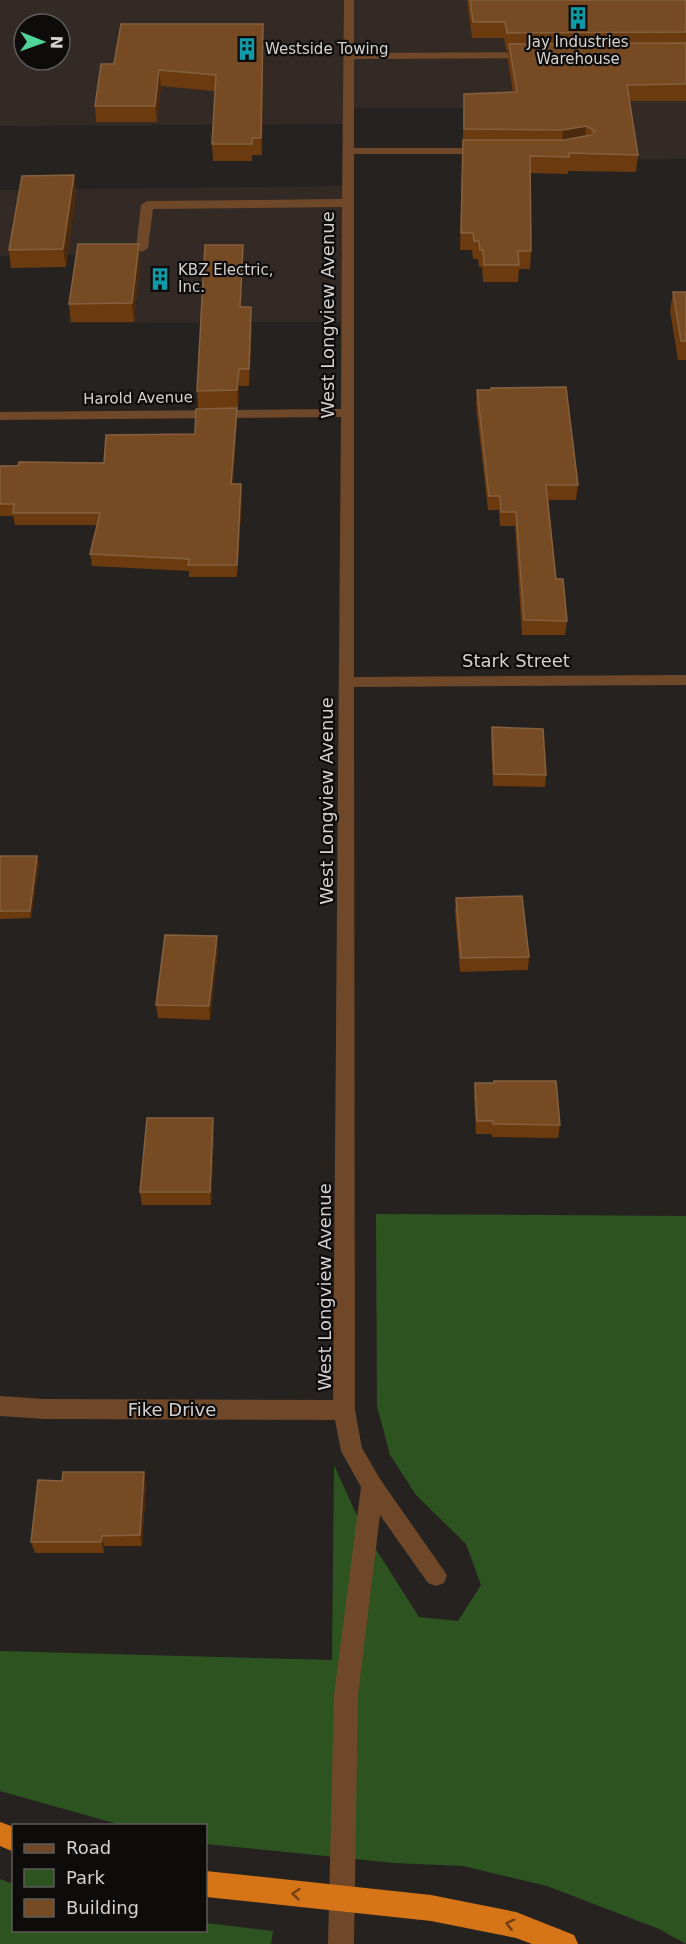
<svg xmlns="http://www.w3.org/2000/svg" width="686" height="1944" font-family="'DejaVu Sans',sans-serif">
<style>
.built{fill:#332a25;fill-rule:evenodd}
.green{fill:#2d5420}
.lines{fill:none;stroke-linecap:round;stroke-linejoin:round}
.minor{fill:#6f482a;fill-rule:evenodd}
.highway{fill:#d67518;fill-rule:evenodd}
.wall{fill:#6b3a0f}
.shaded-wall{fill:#4b2a0d}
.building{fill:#764b24;stroke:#85603f;stroke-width:1.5}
.oneway{stroke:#724012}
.labels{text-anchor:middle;stroke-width:4.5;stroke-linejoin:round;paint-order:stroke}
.far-poi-label{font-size:15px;fill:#d5d2d1;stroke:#0e0c0b;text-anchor:start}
.far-street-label{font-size:15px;fill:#d5d2d1;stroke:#0e0c0b}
.street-label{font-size:18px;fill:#d5d2d1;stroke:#0e0c0b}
</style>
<rect width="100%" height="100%" fill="#262220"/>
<!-- built -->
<path class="built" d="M0,0H686V159L544,160L535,108H346L345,124L0,126ZM24,24H60V60H24Z
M344,186V322L68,323L78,255L0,256V190Z"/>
<!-- green -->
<path class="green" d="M376,1214L686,1216V1944L659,1929L547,1886L463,1866L394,1863L206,1844V1826L121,1825L0,1791V1651L332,1660L334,1465L363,1529L419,1617L458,1621L481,1585L466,1544L416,1495L390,1455L377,1406Z
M0,1879L13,1884L14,1930H206V1923L273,1931L271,1944H0Z"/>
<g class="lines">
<!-- minor -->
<path class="minor" d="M344,0H354V53L533,52L538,55L533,58L354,59V148H486L492,151L486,154H354V677L686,675V685L354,687L355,1410L362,1448L380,1479L447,1575L444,1583L436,1586L428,1583L380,1515L358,1695L354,1944H328L334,1695L361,1487L341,1451L335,1420L45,1419L0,1416V1396L45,1399L333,1400L341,417L0,420V412L341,409L342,207L153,209L148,248L142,252L136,248L141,205L147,201L342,199Z"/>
<!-- highway -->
<path class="highway" d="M0,1822L14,1827V1852L0,1846Z
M206,1871L431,1895L516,1912L574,1935L578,1944H532L516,1938L431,1921L206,1897Z"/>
</g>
<!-- wall -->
<path class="wall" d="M467,0H686V101H629L638,155L636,172L568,171V174L530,173L531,251L530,269H519L518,282H483L482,267H479L478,259H473L472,250H460L464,94L513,93L508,60V50H506L504,38H472Z
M263,24L262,155H252V161H213L212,144L215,91L161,86L157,122H96L95,106L114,64Z
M74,175L76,193L66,267L11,268L9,250Z
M140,262L134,322H71L69,304Z
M243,262L241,307H251L252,324L249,386H239L238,408H198L197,391Z
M673,292H686V360H678L670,311Z
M491,388L578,485L576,500H548L556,579L567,621L565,635H522L515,526H500L499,510H488L476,405L477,390H491Z
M237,420L233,484H241L242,496L237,577H189V571L92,566L90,554L97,525H15L13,516H0V466L104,463Z
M492,727L546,775L545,787L493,786L491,739Z
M0,856H37L39,863L31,918L0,919Z
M456,898L529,957L528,970L460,972L455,912Z
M218,950L210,1020L158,1018L156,1005Z
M475,1083L560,1125L558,1138L492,1137L491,1134H476L474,1096Z
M213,1118L214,1131L211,1205H142L140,1192Z
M146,1483L142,1546H104V1553H35L31,1542Z"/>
<!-- shaded-wall -->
<path class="shaded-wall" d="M263,24L264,40L262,155L261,138Z
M159,70L161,86L157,122L155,106Z
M586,126L585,143L562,147L563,130Z
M74,175L76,193L66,267L63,249Z
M139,244L140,262L134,322L132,303Z
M243,245V262L240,324V307Z
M251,307L252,324L249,386V369Z
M239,369V386L238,408L237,390Z
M237,408V420L232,496L231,484Z
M241,484L242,496L237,577V565Z
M37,856L39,863L31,918L30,911Z
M217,936L218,950L210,1020L209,1006Z
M213,1118L214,1131L211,1205L210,1192Z
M144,1472L146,1483L142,1546L140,1535Z
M102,1536L104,1546V1553L101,1542Z"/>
<!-- building -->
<path class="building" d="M470,0H686V32L507,33L505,22H473Z
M121,24H263L261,138H252V144H212L216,75L159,70L155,106H95L101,64H114Z
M686,43V84L627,85L638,155L569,153V157L530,156L531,251H518L519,265H484L483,250H480L479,241H474L473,233H461L463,140H564L591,135L595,131L586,126L563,130L464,129V94L517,92L509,44Z
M74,175L63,249L9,250L22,176Z
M78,244H139L132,303L69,304Z
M205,245H243L240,307H251L249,369H239L237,390L197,391Z
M673,292H686V341H681Z
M566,387L578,485H546L556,579H563L567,621L524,620L516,512H501L500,496H489L477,390H491V388Z
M237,408L231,484H241L237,565H188L189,559L90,554L100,513H13L14,504H0V466H18L19,462L104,463L106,435L195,434L196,409Z
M492,727L543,729L546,775L494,774Z
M0,856H37L30,911H0Z
M522,896L529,957L461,958L456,898Z
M165,935L217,936L209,1006L156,1005Z
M494,1081H556L560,1125L493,1124V1121H477L475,1083H494Z
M147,1118H213L210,1192H140Z
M63,1472H144L140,1535L102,1536L101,1542H31L38,1480L62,1481Z"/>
<!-- one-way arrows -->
<defs><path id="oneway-chevron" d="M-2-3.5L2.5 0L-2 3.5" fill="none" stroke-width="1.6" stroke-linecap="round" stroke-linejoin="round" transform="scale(1.5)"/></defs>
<g class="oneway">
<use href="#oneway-chevron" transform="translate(296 1894) rotate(-175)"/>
<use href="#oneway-chevron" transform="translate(510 1924) rotate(-166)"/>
</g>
<!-- icons -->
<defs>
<g id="building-bare" transform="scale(1.8)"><path d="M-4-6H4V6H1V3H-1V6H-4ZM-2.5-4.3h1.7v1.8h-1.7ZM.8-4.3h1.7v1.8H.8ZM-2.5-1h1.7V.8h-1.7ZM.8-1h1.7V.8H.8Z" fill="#0f9aa8" stroke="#0e0c0b" stroke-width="2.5" paint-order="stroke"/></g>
</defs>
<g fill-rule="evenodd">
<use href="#building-bare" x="578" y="18"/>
<use href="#building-bare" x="247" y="49"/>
<use href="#building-bare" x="160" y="279"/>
</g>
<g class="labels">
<!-- far-poi labels -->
<g class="far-poi-label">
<text x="578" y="47" text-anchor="middle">Jay Industries<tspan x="578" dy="17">Warehouse</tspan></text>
<text x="265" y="54">Westside Towing</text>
<text x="178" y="275">KBZ Electric,<tspan x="178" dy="17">Inc.</tspan></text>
</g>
<!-- far-street labels -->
<g class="far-street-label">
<text transform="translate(138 398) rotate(-1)" y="5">Harold Avenue</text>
</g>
<!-- street labels -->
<g class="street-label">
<text transform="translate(328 315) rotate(-90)" y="6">West Longview Avenue</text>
<text x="516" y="667">Stark Street</text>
<text transform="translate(327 801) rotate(-90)" y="6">West Longview Avenue</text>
<text transform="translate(325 1287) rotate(-90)" y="6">West Longview Avenue</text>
<text x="172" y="1416">Fike Drive</text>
</g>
</g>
<!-- legend -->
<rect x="12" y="1824" width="195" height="108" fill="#0e0c0b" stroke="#5e5b5a" stroke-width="1.5"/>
<rect x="24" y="1844" width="30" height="9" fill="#6f482a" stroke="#5e5b5a" stroke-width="1.5"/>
<text x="66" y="1854" font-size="18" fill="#d5d2d1">Road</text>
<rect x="24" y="1869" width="30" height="18" fill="#2d5420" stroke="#5e5b5a" stroke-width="1.5"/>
<text x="66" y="1884" font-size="18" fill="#d5d2d1">Park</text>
<rect x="24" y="1899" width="30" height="18" fill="#764b24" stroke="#5e5b5a" stroke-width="1.5"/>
<text x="66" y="1914" font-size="18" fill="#d5d2d1">Building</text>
<!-- north arrow -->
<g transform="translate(42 42) rotate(91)"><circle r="28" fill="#0e0c0b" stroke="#5e5b5a" stroke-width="1.5"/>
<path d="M0-4.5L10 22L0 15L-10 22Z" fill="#50d398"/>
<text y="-9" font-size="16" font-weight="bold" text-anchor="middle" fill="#d5d2d1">N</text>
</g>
</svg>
